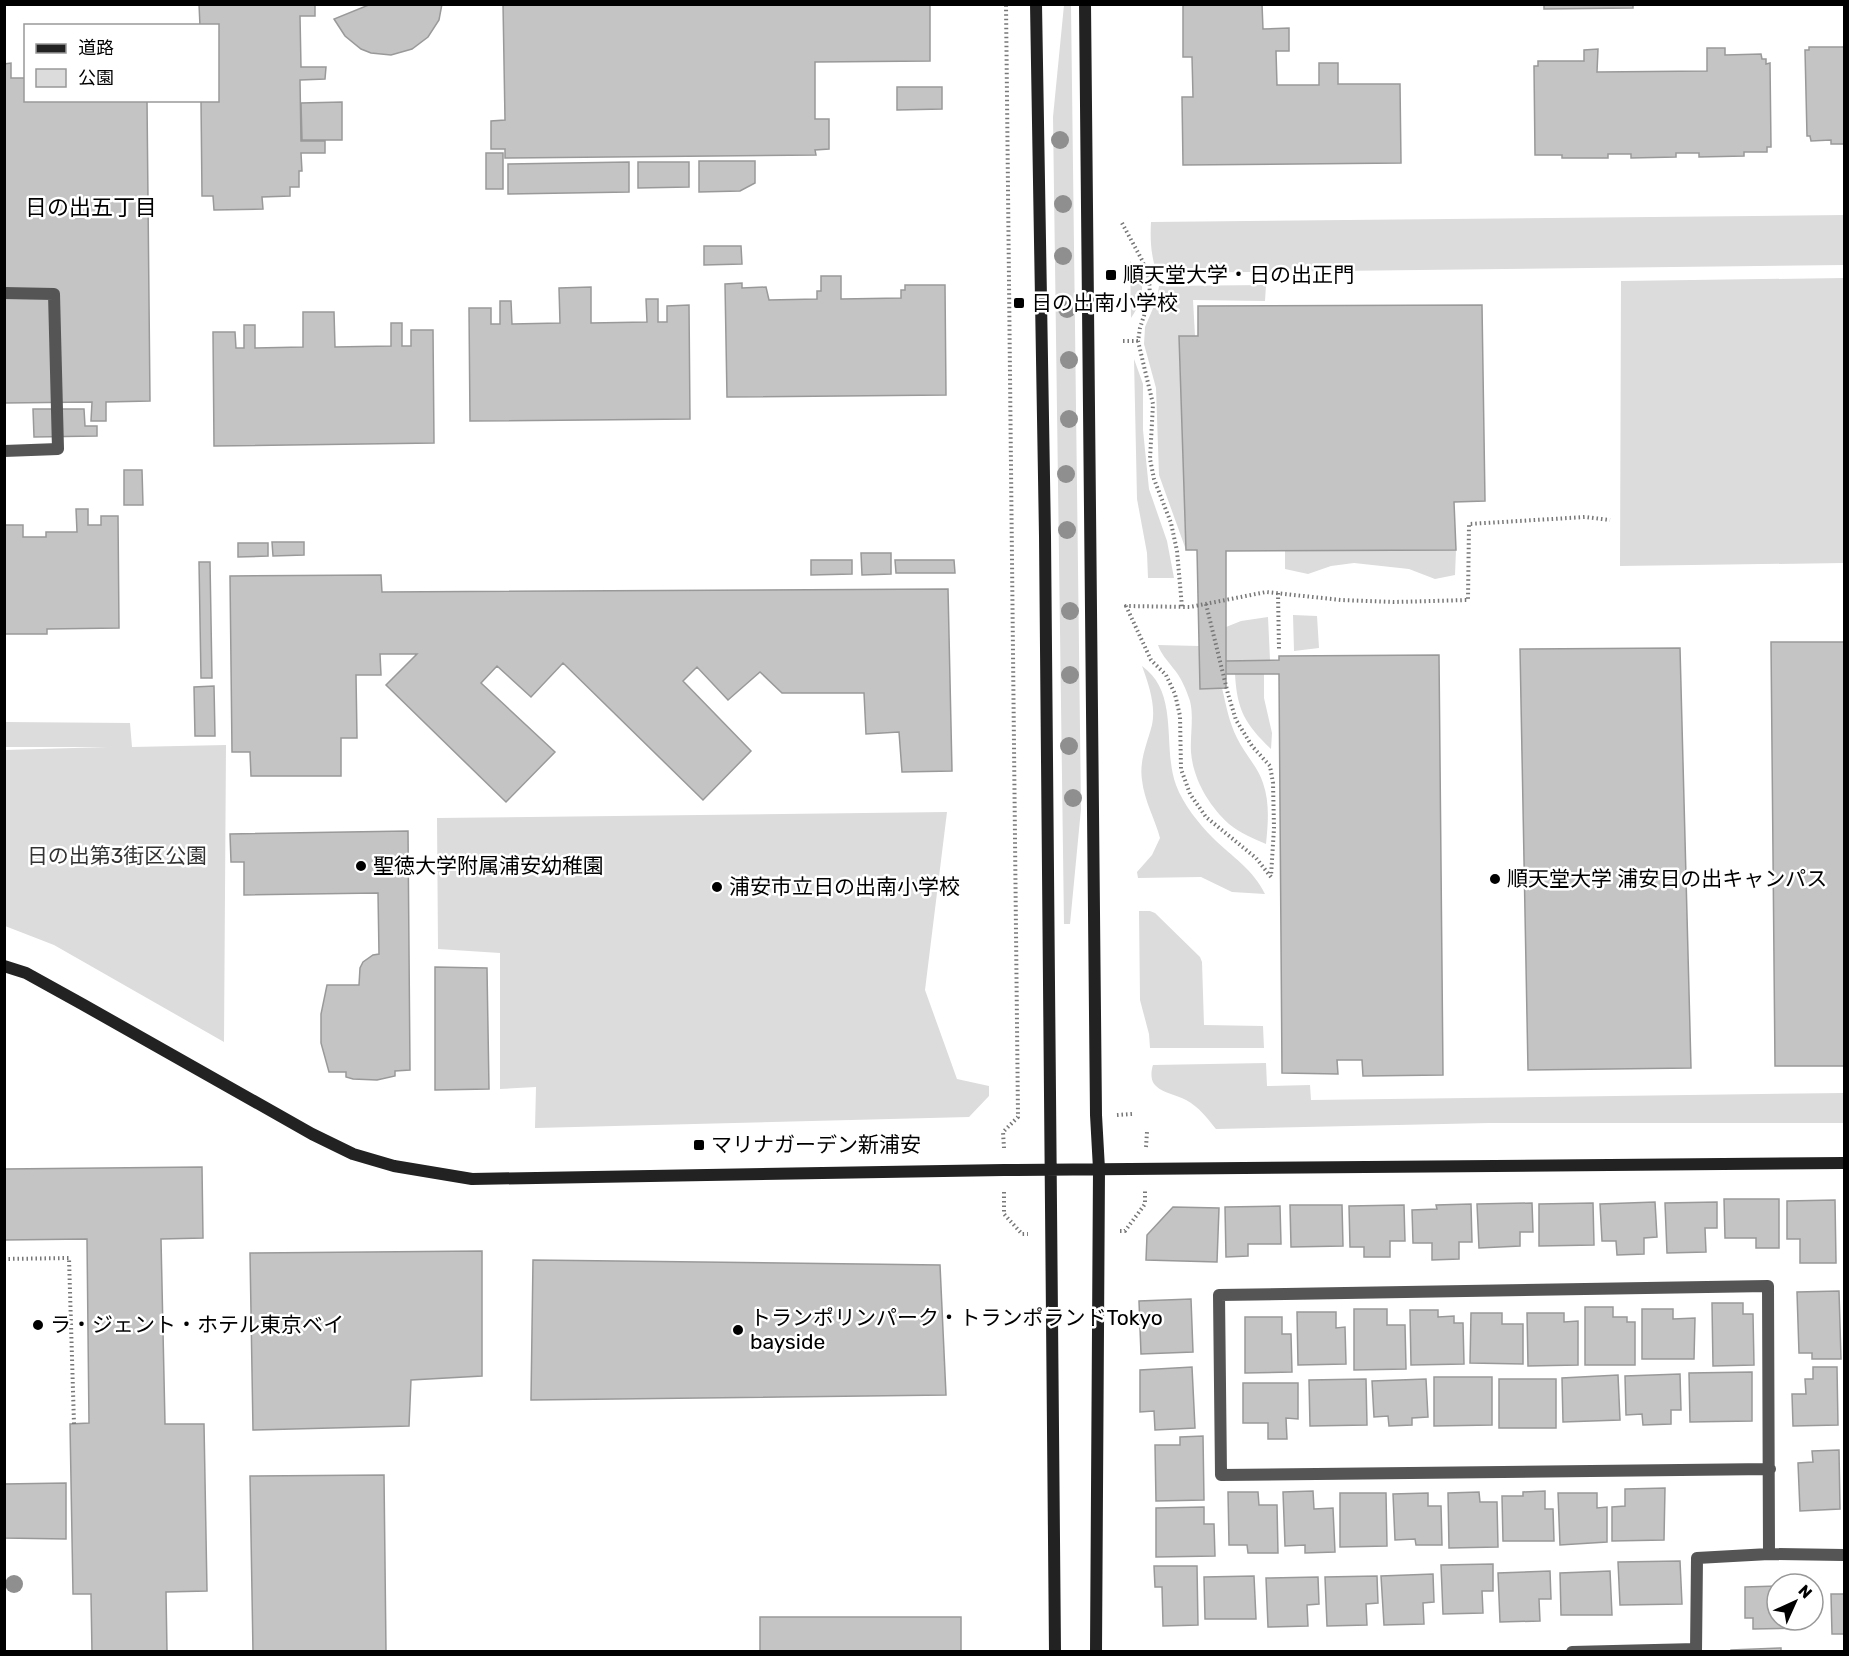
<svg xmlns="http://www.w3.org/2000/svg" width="1849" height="1656" font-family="Rubik,'Noto Sans JP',sans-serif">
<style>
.green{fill:#dcdcdc}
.building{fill:#c4c4c4;stroke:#999;stroke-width:1.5}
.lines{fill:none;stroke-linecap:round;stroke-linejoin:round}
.path{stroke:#777;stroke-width:4;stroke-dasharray:1.5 3;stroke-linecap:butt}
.lane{stroke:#555;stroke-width:12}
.street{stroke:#555;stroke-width:12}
.secondary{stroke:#222;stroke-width:12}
.tree{fill:#8f8f8f}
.poi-dot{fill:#000;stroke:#fff;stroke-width:2}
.labels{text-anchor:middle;stroke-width:5;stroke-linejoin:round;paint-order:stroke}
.poi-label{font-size:21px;fill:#000;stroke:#fff;text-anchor:start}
.park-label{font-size:21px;fill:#333;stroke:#fff}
.neighbourhood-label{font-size:22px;fill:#000;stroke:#fff}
</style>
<rect width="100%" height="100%" fill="#fff"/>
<!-- green -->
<path class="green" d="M1064,5H1071L1081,809L1070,924H1064L1053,117Z
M1844,215V265L1157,273C1151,256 1150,241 1151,222Z
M1130,261C1148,279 1144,299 1131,318Z
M1844,278V563L1620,566L1621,281Z
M1266,285L1265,301L1193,300L1195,336L1179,337L1186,550L1159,475L1156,388L1144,344L1145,327L1157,299L1159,286Z
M1134,359L1143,384V430L1149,489L1167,541L1174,578H1148L1147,553L1137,499Z
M1285,550H1456L1455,575L1435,579L1409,569L1354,563L1331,566L1308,574L1285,569Z
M1293,615L1317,616L1319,648L1294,651Z
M1268,617L1270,660L1226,661V627L1241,621Z
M1158,645L1199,646L1200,689L1222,688C1226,705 1229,722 1237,738C1244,753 1258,767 1263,783C1270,803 1268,824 1266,844C1254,839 1240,833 1229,824C1209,806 1193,779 1191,752C1190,736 1194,717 1190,701C1186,689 1181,677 1173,668C1167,660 1161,654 1158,645Z
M1142,666C1180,693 1162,747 1176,785C1183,804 1199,824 1213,838C1232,857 1253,869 1265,894L1232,892L1201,877L1138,878L1137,872L1152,855L1160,838C1155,819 1144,800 1142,780C1139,761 1147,744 1152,725C1156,706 1149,685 1142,666Z
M1235,674H1264V698L1272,733L1271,749C1245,724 1237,710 1235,674Z
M5,722L130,723L132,747L226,745L224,1042L54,945L5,926V750L108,747H5Z
M947,812L925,990L957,1079L989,1086V1096L969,1117L535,1128L536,1087L500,1089V953L438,949L437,818Z
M1139,911H1150L1155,913L1200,957L1202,962L1204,1025L1263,1026L1264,1048H1150L1149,1034L1140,1000Z
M1266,1063L1267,1086L1310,1085L1311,1100L1844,1093V1123H1490L1216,1129C1207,1118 1199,1107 1186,1100C1177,1095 1163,1093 1156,1086C1150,1081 1151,1071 1153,1065Z"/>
<!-- building -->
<path class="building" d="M199,4H315V16H300L301,67H326L325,79L300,80L301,141H325V153H301L302,171H299V187H290V196L262,197L263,209L214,210L213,196H202L201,100H218V26H200Z
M371,4H442L439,20L428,37L412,49L391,55L371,53L361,49L345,36L334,19Z
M503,4H930V61L815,62V119H829V149L815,150L816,155L505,158V149H491V121L505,120Z
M1183,4H1262L1263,29L1289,28V51H1276L1277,85H1319V63H1338V84H1400L1401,163L1183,165L1182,97H1193L1192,57H1183Z
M1544,4H1633V8L1544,9Z
M1809,47H1844V144H1831V140L1811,141L1810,136H1807L1805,50H1809Z
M1707,48H1725V55L1761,54L1762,59H1766V64L1770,63L1771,147H1767V152H1744V156L1699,157V153H1676V157L1631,158V154H1608V158H1562V155H1535L1534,66H1538V61H1584V50L1598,49L1597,72L1707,71Z
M11,63V78H26V100H147L150,401L106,402V421H91L92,402L4,403V64Z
M897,87H942V109L897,110Z
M342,102V140H302L301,103Z
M486,153H503V189H486Z
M699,161H755V183L740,191L699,192Z
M629,162V192L508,194V164Z
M638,162H689V187L638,188Z
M704,246H741L742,264L704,265Z
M821,276H841V299L901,298V290H905V285H945L946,395L727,397L725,284L742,283V288L766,287L769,300L817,299V291H821Z
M591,287V323L647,322L646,299H658V322H667V306L689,305L690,419L470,421L469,308H491V324H500V301H511L512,324L560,323L559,288Z
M1482,305L1485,501L1454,502L1456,550L1226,551V688L1200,689L1197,550H1186L1179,336H1198V306Z
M303,312H334L335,347L391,346V323H402V346H411V330H433L434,443L214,446L213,332H235L236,348H244V325H255V348L303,347Z
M33,409H84L85,426H97V436L34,437Z
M124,470H142L143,505H124Z
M76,509H88V525H101V516H118L119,628L47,629V634H4V525H23V537H46V532H77Z
M272,542H304V555L273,556Z
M238,543H268V556L238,557Z
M861,553H891V574L862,575Z
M811,560H852V574L811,575Z
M895,560H954L955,573H896Z
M199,562H210L212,678H201Z
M381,575L382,592L948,589L952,771L902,772L899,732L866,734L864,693H782L760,672L728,700L697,667L683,681L751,751L703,800L563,663L531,697L497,666L481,683L555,752L506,802L386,685L417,654H380L381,675H356L357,738H341V776H251L250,752H232L230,576Z
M1771,642H1844V1066H1775Z
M1680,648L1691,1068L1528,1070L1520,649Z
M1439,655L1443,1075L1363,1076L1362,1060H1337L1338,1074L1282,1073L1279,674H1226V661L1279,660V656Z
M214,686L215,736H195L194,687Z
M408,831L410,1070L395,1071V1076L377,1080L353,1079L346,1077V1072H329L321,1043V1014L327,985H359L360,968L363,962L373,955L379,954L378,893L244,895V862H231L230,834Z
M435,967L487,968L489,1089L435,1090Z
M202,1167L203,1238L161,1239L165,1424H204L207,1591L166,1592L167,1652H92L91,1594H73L70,1424L89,1423L87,1239L4,1240V1169Z
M1724,1199H1779V1248H1756V1238H1725Z
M1835,1200L1836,1263H1800V1239H1787V1201Z
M1655,1202L1657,1237L1644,1238V1254L1617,1255L1616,1241H1602L1600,1204Z
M1717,1202V1228H1705L1706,1252L1667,1253L1665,1203Z
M1532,1203L1533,1232H1520V1246L1479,1248L1477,1204Z
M1593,1203L1594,1245L1539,1246V1204Z
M1471,1204L1472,1242H1459V1259L1432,1260V1243H1413L1412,1210L1437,1209L1436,1205Z
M1290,1205H1342L1343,1246L1291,1247Z
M1404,1205L1405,1241H1390V1257H1364V1247H1350L1349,1206Z
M1280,1206L1281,1244H1248V1256L1226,1257L1225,1207Z
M1173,1207L1219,1208L1217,1262L1146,1260L1147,1235Z
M482,1251V1376L411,1380L409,1426L253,1430L250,1253Z
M533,1260L940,1265L946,1395L531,1400Z
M1839,1291L1841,1359H1812V1353H1799L1797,1292Z
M1191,1299L1193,1352L1141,1354L1139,1301Z
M1712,1303H1743V1314H1753L1754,1365L1713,1366Z
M1585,1307H1613V1317H1627V1322H1635V1365H1585Z
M1354,1309H1387V1325H1405L1406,1369L1354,1370Z
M1642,1309H1673V1319L1695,1318L1694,1359H1642Z
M1410,1310H1438V1317L1454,1316V1323H1463L1464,1364L1411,1365Z
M1297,1312H1336V1328L1345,1327L1346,1364L1298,1365Z
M1471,1313H1502V1324H1523V1364L1470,1363Z
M1527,1313H1564V1322L1578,1321V1365L1528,1366Z
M1245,1317H1282V1334H1291L1292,1372L1245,1373Z
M1192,1367L1195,1428L1155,1430L1154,1411L1140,1412V1370Z
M1813,1367H1837L1838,1425L1793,1426L1792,1394H1806L1805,1379H1813Z
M1752,1372V1421L1690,1422L1689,1373Z
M1680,1374L1681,1410H1671V1424L1643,1425L1642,1414L1626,1415L1625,1376Z
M1618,1375L1620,1420L1563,1422L1562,1378Z
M1434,1377H1492V1425L1434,1426Z
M1366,1379L1367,1425L1310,1426L1309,1380Z
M1426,1379L1428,1417L1412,1418V1425L1389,1426L1388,1416L1374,1417L1372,1381Z
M1499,1379H1556V1428H1499Z
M1243,1383H1298V1419L1286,1418L1287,1439H1268V1423H1243Z
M1203,1436L1204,1500L1156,1501L1155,1445H1180V1437Z
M1839,1450L1840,1509L1800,1511L1798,1463L1813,1462L1812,1451Z
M384,1475L386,1652H253L250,1476Z
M66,1483V1539L4,1538V1484Z
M1665,1488L1664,1540L1612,1541V1507L1625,1506V1489Z
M1313,1491L1314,1509L1333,1508L1335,1552L1305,1553V1545L1285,1546L1283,1492Z
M1545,1491V1509H1553L1554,1541H1503L1502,1496H1523V1492Z
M1228,1492H1258L1259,1505H1277L1278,1553H1248L1247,1545H1229Z
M1479,1492L1480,1502H1497L1498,1547L1449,1548L1448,1493Z
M1340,1493H1386L1387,1546L1340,1547Z
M1428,1493V1506H1441L1442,1545H1416L1415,1539L1395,1540L1393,1494Z
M1558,1493H1597V1508L1607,1507V1542L1560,1545Z
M1204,1507V1524H1214L1215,1556L1156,1557V1508Z
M1680,1561L1682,1604L1620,1605L1618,1562Z
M1493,1564V1591H1482L1483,1613L1443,1614L1441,1565Z
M1154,1566H1197L1198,1625L1163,1626L1162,1587H1155Z
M1550,1571L1551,1599H1539L1540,1621L1500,1622L1498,1573Z
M1610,1571L1612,1615H1561L1560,1573Z
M1433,1574L1434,1602L1423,1603L1424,1624L1384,1625L1381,1576Z
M1254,1576L1256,1619H1205L1204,1577Z
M1377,1576L1378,1603L1366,1604L1367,1625L1327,1626L1325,1577Z
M1318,1577L1319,1604L1307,1605L1308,1626L1268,1627L1266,1578Z
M1777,1586V1620H1803V1628L1753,1629V1618H1745V1587Z
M1831,1594H1844V1634H1832Z
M760,1617H961V1652H760Z
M1781,1648V1652H1731V1650Z"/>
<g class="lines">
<!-- path -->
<path class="path" d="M1122,223L1142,260L1149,278L1150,297L1140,328L1138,341L1153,404L1150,459L1154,479L1171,523L1177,551L1182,607
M1123,341H1138
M1278,593L1279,649
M1206,604L1228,694L1236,720L1252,746L1270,766L1273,783L1274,828L1271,876
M1271,877L1256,858L1206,817L1190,794L1181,769L1180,716L1175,694L1166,675L1151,660L1126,606L1190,607L1266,592L1341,600L1394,602L1468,600L1469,524L1585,517L1610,520
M1117,1115L1132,1114
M1146,1147L1147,1132
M1004,1148L1003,1132L1018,1117L1006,4
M1004,1192V1214L1022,1234H1028
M1120,1231H1125L1145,1204V1190
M4,1259L69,1258L74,1424"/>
<!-- lane -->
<path class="lane" d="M4,293L54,294L58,449L4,451"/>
<!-- street -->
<path class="street" d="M1769,1554L1768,1286L1219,1295L1221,1475L1770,1469
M1572,1652L1696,1649
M1696,1652L1697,1558L1769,1554L1844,1555"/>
<!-- secondary -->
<path class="secondary" d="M1036,4L1045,536L1055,1652
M1085,4L1096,1115L1099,1169L1096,1652
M4,966L26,973L82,1004L312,1134L353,1154L394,1166L472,1179L1004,1170L1844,1163"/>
</g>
<!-- trees -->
<g class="tree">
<circle cx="1060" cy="140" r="9"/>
<circle cx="1063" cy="204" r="9"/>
<circle cx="1063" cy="256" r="9"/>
<circle cx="1067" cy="309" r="9"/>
<circle cx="1069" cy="360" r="9"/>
<circle cx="1069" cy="419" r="9"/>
<circle cx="1066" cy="474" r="9"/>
<circle cx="1067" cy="530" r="9"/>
<circle cx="1070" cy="611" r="9"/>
<circle cx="1070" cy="675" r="9"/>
<circle cx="1069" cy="746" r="9"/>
<circle cx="1073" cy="798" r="9"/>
<circle cx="14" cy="1584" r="9"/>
</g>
<!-- markers -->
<g class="poi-dot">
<rect x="1105" y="269" width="12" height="12" rx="3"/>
<rect x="1013" y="297" width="12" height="12" rx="3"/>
<circle cx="361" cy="866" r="6"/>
<circle cx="1495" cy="879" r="6"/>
<circle cx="717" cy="887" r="6"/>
<rect x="693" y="1139" width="12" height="12" rx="3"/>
<circle cx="38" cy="1325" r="6"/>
<circle cx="738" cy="1330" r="6"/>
</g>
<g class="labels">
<!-- poi labels -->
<g class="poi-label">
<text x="1123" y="282">順天堂大学・日の出正門</text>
<text x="1031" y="310">日の出南小学校</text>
<text x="373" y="873">聖徳大学附属浦安幼稚園</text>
<text x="1507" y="886">順天堂大学 浦安日の出キャンパス</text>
<text x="729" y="894">浦安市立日の出南小学校</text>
<text x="711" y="1152">マリナガーデン新浦安</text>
<text x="750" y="1325">トランポリンパーク・トランポランドTokyo<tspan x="750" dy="24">bayside</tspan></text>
<text x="50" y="1332">ラ・ジェント・ホテル東京ベイ</text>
</g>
<!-- park labels -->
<g class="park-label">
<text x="117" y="863">日の出第3街区公園</text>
</g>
<!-- neighbourhood labels -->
<g class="neighbourhood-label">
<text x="91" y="215">日の出五丁目</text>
</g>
</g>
<!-- border -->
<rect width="1849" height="1656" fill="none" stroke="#000000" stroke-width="12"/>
<!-- legend -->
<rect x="24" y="24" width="195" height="78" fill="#ffffff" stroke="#999999" stroke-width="1.5"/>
<rect x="36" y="44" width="30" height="9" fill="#222222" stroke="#999999" stroke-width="1.5"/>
<text x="78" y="54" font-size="18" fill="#000000">道路</text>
<rect x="36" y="69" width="30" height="18" fill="#dcdcdc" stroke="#999999" stroke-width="1.5"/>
<text x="78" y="84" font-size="18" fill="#000000">公園</text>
<!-- north arrow -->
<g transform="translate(1795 1602) rotate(45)"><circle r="28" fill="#ffffff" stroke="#999999" stroke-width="1.5"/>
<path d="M0-4.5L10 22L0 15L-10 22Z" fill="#000000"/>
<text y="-9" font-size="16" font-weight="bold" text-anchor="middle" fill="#000000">N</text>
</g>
</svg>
